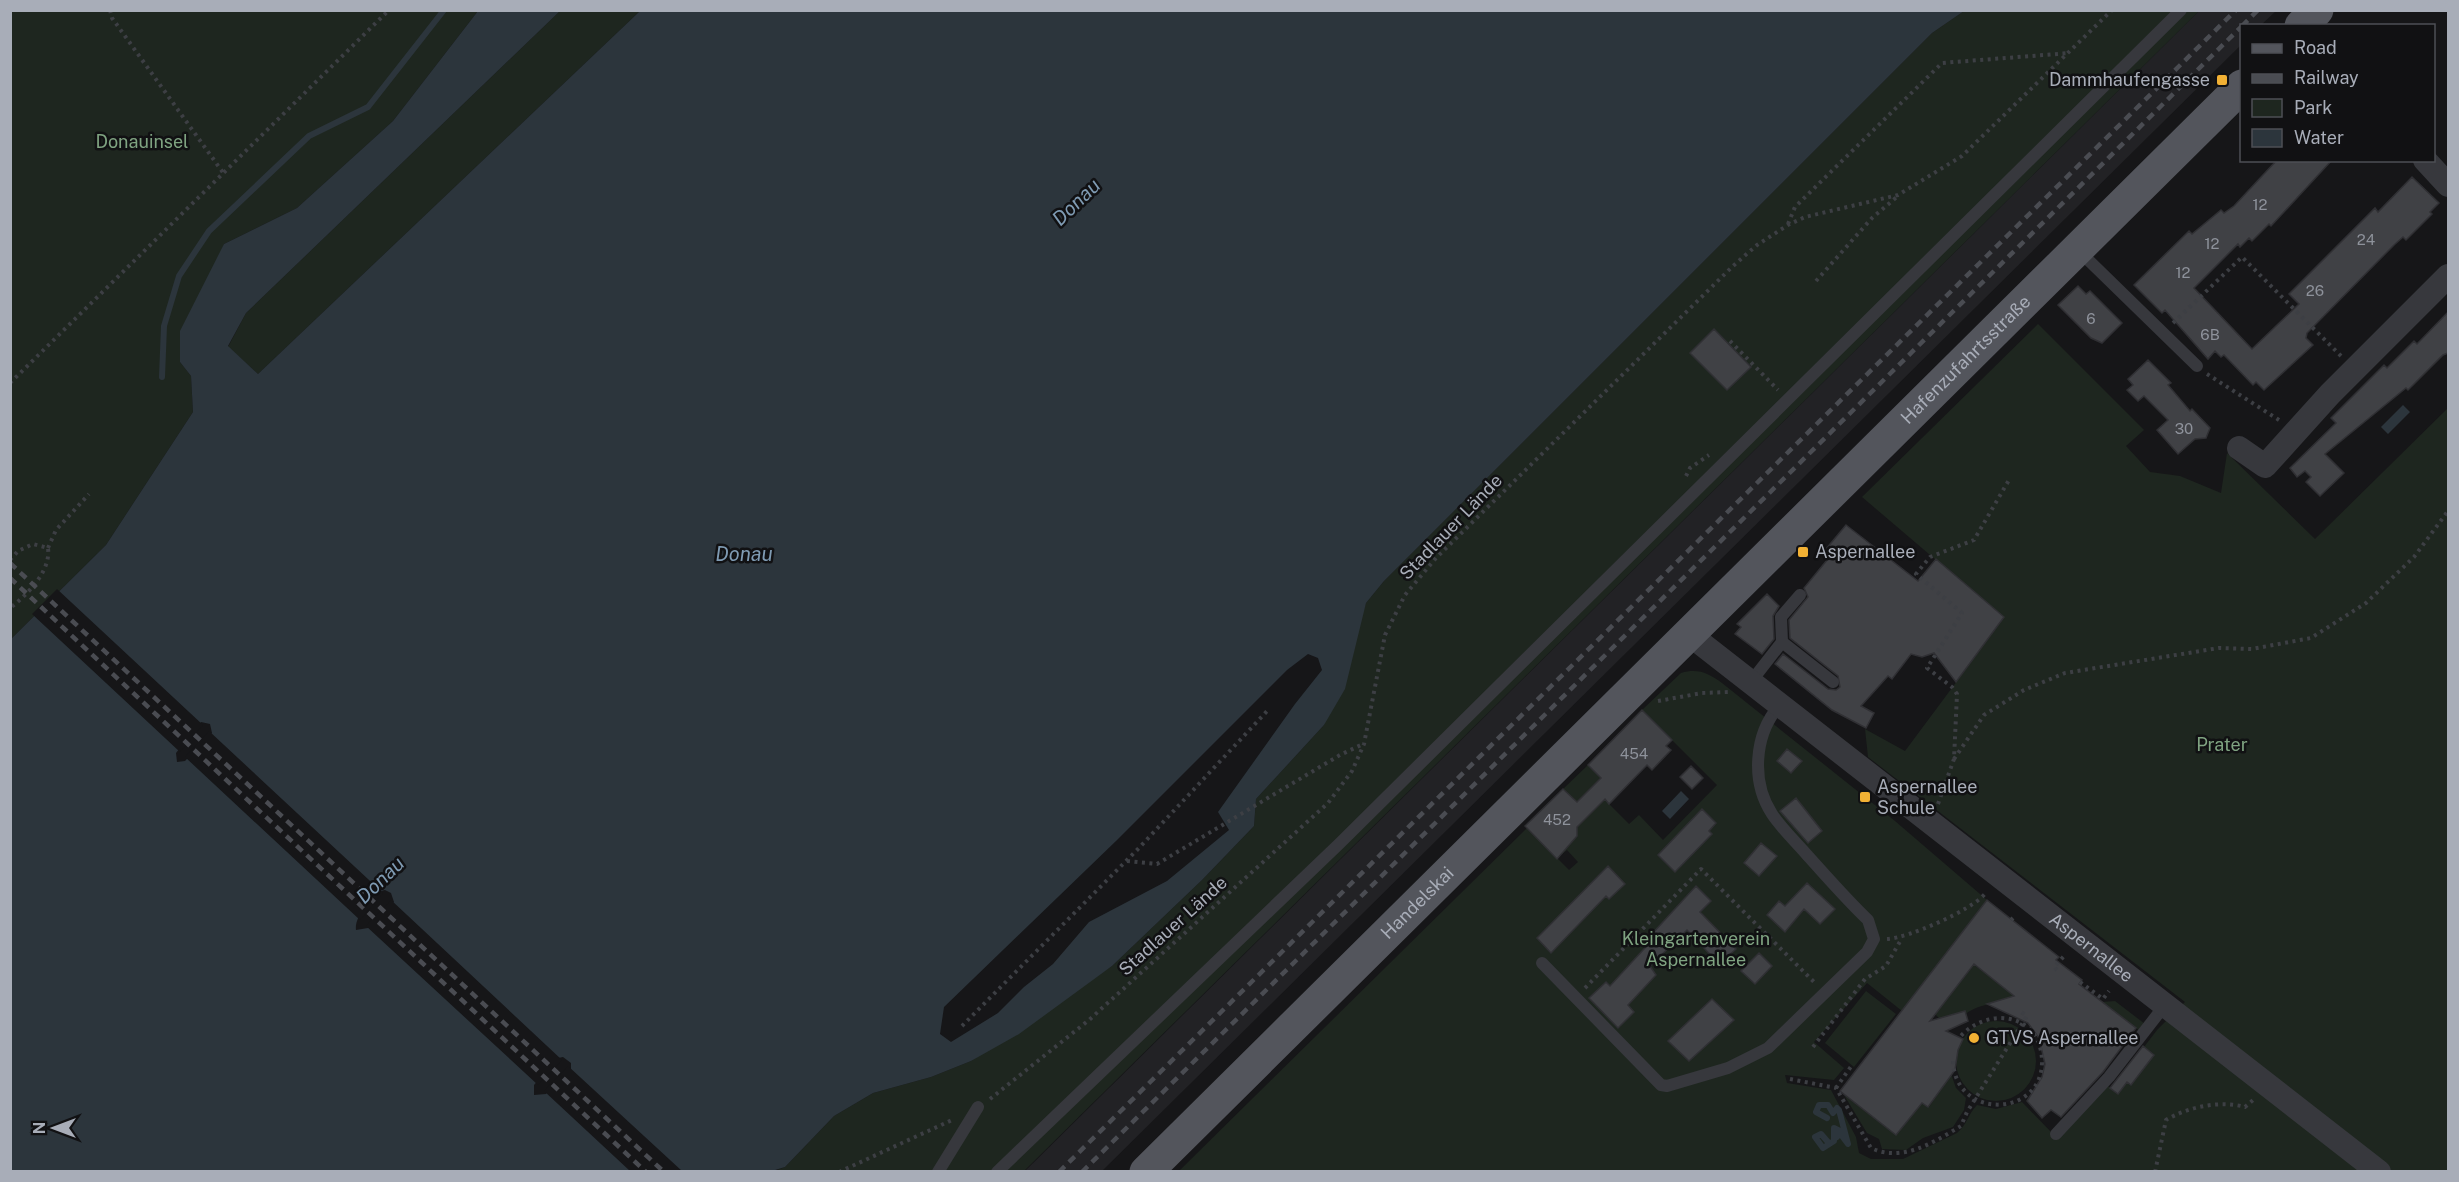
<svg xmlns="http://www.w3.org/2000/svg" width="2459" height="1182" font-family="'Public Sans',sans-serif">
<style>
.built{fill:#222225}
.green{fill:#1e261f}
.water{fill:#2c353c;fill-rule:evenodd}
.pier{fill:#161618}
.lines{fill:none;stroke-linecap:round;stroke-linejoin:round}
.stream{stroke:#2c353c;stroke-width:6}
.building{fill:#404145;stroke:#303034;stroke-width:1.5}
.path{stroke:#3d3f44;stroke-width:4;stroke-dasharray:3 4.5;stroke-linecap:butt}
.service{stroke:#37383d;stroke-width:12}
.minor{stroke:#37383d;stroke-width:24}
.primary{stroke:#53555c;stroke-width:33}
.rail{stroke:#4a4c52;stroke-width:4.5;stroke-dasharray:8 6;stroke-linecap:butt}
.poi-dot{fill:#f2b134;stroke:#111113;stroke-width:2}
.labels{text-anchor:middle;stroke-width:5;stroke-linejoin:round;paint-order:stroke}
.number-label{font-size:15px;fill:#8e929b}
.poi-label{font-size:18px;fill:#a8adb8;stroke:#111113;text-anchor:start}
.park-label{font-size:18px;fill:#7fa381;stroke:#111113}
.street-label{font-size:18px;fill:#a8adb8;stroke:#111113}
.water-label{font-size:20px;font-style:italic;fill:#7f9bb3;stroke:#111113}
</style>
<rect width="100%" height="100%" fill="#161618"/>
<!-- built -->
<path class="built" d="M2199,11H2276L2261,25L2242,26L2241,45L1102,1171L1024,1172Z"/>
<!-- green -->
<path class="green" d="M10,11H478L393,121L297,208L224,244L180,362L191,376L193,412L106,545L11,639Z
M560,11H640L258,374L228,347L246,313Z
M1964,11H2199L1024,1171L772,1172L785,1167L834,1116L873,1093L931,1077L971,1061L1112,966L1202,880L1254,826L1256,799L1324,725L1366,603L1384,581L1932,33Z
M2038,324L2144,430L2126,446L2150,472L2180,476L2221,493L2227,453L2315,539L2448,408V1171L1178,1172L1527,828L1569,870L1578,862L1567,850L1562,854L1556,848L1567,840H1574L1577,836L1576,828L1589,815L1563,789L1588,765L1601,778L1592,787L1629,824L1639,815L1663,840L1717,785L1642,710L1681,673C1698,668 1708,673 1722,683L1895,821L1987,900L1902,1011L1867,983L1814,1042L1844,1068L1834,1080L1785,1075L1787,1083L1831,1090L1856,1137L1859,1153L1871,1159H1903L1957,1133C1967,1125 1968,1114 1977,1105L1996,1109L2022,1102L2052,1133L2108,1086L2118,1094L2127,1082L2131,1084L2154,1055L2144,1047L2157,1030L2185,1002L1868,757L1865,729L1905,751L2004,618L1862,497Z
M1974,965L2014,993L2012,1006C1987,1000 1965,1008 1951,1030L1935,1014Z
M1866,991L1896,1014L1854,1067L1825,1043Z
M2115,1001L2145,1024L2140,1031L2102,1002Z
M1956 1061a40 40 0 1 1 80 0a40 40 0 1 1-80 0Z
M1949,1068L1956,1088L1966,1098L1964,1110L1953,1127L1923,1138L1906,1150L1882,1149L1879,1139L1867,1133L1844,1095L1896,1135L1922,1103L1929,1107L1947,1081Z"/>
<!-- water -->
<path class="water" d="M478,11H560L246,313L228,346L258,374L640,11H1964L1932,33L1384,581L1366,603L1345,689L1324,725L1256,799L1254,826L1202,880L1112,966L1019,1034L971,1061L931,1077L873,1093L834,1116L785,1167L772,1171L11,1172V639L106,545L193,412L191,376L180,362V331L224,244L297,208L393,121ZM1308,654L1318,658L1322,670L1295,704L1218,812L1229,830L1167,881L1089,922L1053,964L1024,987L998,1013L951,1042L940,1034L944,1007L1116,841L1287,670ZM201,722L210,724L212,733L185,761L177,762L176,753ZM385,890L391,893L394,902L368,928L356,930C354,917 373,892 385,890ZM563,1057L571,1063V1069L546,1094L534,1095V1085L558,1058Z
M2403,405L2410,412L2388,434L2381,427Z
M1681,791L1689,799L1670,819L1662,811Z"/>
<!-- pier -->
<path class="pier" d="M57,589L203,725L180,752L32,614Z
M209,731L383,893L360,920L185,757Z
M391,900L562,1060L538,1085L366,926Z
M568,1066L682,1171H630L544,1091Z"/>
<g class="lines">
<!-- stream -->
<path class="stream" d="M162,377L164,326L179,276L209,231L309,136L368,107L444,10
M1839,1110L1848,1144L1839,1132
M1827,1118L1816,1112L1819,1105H1828L1833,1113L1837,1108
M1828,1142L1821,1134L1815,1137L1823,1148L1834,1141V1128L1840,1131L1837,1137L1835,1133L1839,1131"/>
</g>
<!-- building -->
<path class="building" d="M2277,160H2332L2271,226L2269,224L2252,241L2249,238L2240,247L2238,244L2194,288L2252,349L2299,304L2289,294L2375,208L2378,212L2412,177L2439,203L2430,212L2432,214L2406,240L2403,237L2394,245L2307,333L2306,338L2313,345L2264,390L2256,382L2253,385L2224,355L2221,357L2215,351L2208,359L2165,310L2162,313L2134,285L2189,231L2192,234L2221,210L2224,213L2234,206Z
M2078,286L2086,294L2090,291L2122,323L2102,343L2091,338L2058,305Z
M2448,312V353L2443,355L2408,390L2406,388L2325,454L2344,473L2320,496L2306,482L2311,477L2305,471L2297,477L2290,468L2336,423L2331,418L2384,365L2387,368L2414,341L2417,344Z
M1714,329L1751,367L1727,390L1690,353Z
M2148,360L2171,383L2168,385L2190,411L2192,409L2210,428L2206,438L2195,439L2178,454L2157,430L2168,420L2144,396L2138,401L2127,390L2133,385L2128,379Z
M1846,525L1918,581L1936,559L2004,617L1956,682L1934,653L1922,657L1911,654L1892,679L1888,676L1861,706L1874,713L1866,728L1832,710L1775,664L1783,654L1828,689L1836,690L1840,687L1838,676L1790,638L1789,620L1808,597L1804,588L1832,554L1826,549Z
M1767,594L1779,606L1773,616L1774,639L1762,654L1735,634L1741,627L1737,624Z
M1642,710L1672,740L1666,746L1671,750L1652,770L1647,765L1609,804L1605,799L1577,827V836L1557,859L1525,826L1563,789L1577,802L1601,778L1588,765Z
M1787,749L1802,761L1791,773L1777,761Z
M1691,766L1703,778L1692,789L1680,777Z
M1796,798L1822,831L1808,843L1780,811Z
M1702,809L1716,823L1709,831L1712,834L1675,872L1658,855Z
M1761,843L1777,856L1759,876L1744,863Z
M1608,866L1625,884L1609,899L1606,896L1551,953L1537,938Z
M1807,883L1835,909L1820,924L1804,909L1785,932L1767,915L1779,901L1785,906Z
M1696,886L1711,901L1700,912L1736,949L1719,964L1687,930L1650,966L1656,975L1628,1005L1634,1012L1618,1028L1589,998L1606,982L1610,986L1654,938L1651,935Z
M1987,900L2059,957L2056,960L2082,980L2079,984L2136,1028L2103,1072L2061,1117L2051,1110L2042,1118L2027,1101L2042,1077L2045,1064L2039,1038L2028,1023L1987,1004L2014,996L1974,964L1930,1021L1965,1011L1968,1021L1946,1031L1963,1039L1958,1050L1955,1070L1928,1107L1922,1103L1896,1135L1840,1091Z
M1759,953L1772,966L1755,984L1741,971Z
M1712,999L1734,1020L1689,1061L1668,1041Z
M2143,1046L2154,1055L2131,1085L2127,1082L2118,1094L2110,1088Z"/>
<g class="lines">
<!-- path -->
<path class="path" d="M110,10L112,18L224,174
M1788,224L1795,207L1942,63L2070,53
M1816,281L1872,218L1898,196
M2173,323L2242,257L2341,356
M1730,341L1778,390
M2207,374L2279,420
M10,383L389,10
M1686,476L1690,468L1709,455
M48,548L56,530L89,494
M10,560L18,551L33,544L48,548C51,571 28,594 10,608
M1658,701L1702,693L1728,692
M1954,759L1984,715L2024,690L2065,673L2219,648L2252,649L2311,638L2366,603L2414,557L2448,511
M1938,804L1954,759L1957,694L1952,687L1927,668L1962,613L1916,574L1930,557L1974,540L2009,480
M1127,861L1157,864L1340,755L1363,744
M2011,920L2013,918
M1887,939C1908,938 1970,911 1985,894
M2057,970L2054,967L2064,956
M2080,982L2103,999L2109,991
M1585,988L1701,869L1814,982
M962,1026L1138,849L1269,709
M1813,1047L1865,979L1886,966L1902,938
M1953,1061C1955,1120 2042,1118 2042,1062C2042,1013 1987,1005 1959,1038
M1790,1079L1836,1088L1871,1148C1902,1163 1934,1142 1961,1126L1967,1112L2027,1016L2021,1012
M1836,1088L1852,1065
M990,1099L1089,1020L1328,803L1352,771L1364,744L1385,635L1405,595L1436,558L1733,266L1757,245L1788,225L1805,217L1898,195L1962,156L2112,10
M839,1172L952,1120
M2155,1172L2166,1120C2188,1107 2220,1100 2245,1107L2253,1100"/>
<!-- service -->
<path class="service" d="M2078,250L2197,366
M1782,642L1781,617L1800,595
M1750,683L1782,642L1833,682
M1542,963L1661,1085L1667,1086L1728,1068L1768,1048L1867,952L1874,939L1868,920C1847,900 1828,878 1808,856C1796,842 1782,829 1772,814C1751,782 1754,735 1779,706
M2056,1134L2109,1077L2165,1005
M938,1172L978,1107
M997,1172L1339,844L2181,10"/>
<!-- minor -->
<g class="minor">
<path d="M2425,160L2448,185"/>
<path d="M2239,448L2265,466L2330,394L2448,276"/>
<path id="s1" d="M1689,634L2379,1172"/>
</g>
<!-- primary -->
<g class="primary">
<path d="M2301,26L2317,10"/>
<path id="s2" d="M1146,1172L2242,86"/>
</g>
<!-- rail -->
<path class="rail" d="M2242,26L2258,10
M10,563L664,1172
M10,578L646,1172
M1059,1172L2236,10
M1082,1172L2242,26"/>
</g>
<!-- markers -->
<g class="poi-dot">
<rect x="2216" y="74" width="12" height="12" rx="3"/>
<rect x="1797" y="546" width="12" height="12" rx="3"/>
<rect x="1859" y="791" width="12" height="12" rx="3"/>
<circle cx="1974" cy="1038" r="6"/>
</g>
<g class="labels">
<!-- number labels -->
<g class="number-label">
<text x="2260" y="210">12</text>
<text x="2366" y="245">24</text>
<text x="2212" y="249">12</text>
<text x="2183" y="278">12</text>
<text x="2315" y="296">26</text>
<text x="2091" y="324">6</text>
<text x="2210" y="340">6B</text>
<text x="2184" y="434">30</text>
<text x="1634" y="759">454</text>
<text x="1557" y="825">452</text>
</g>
<!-- poi labels -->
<g class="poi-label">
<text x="2210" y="86" text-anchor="end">Dammhaufengasse</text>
<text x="1815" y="558">Aspernallee</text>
<text x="1877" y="793">Aspernallee<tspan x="1877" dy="21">Schule</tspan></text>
<text x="1986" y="1044">GTVS Aspernallee</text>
</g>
<!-- park labels -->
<g class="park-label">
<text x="142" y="148">Donauinsel</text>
<text x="2222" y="751">Prater</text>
<text x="1696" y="945">Kleingartenverein<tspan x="1696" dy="21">Aspernallee</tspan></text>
</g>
<!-- street labels -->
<g class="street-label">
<text dy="6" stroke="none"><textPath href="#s2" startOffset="1154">Hafenzufahrtsstraße</textPath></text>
<text transform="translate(1451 527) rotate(-46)" y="6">Stadlauer Lände</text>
<text dy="6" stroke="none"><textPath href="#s2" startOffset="382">Handelskai</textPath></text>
<text transform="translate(1173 926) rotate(-42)" y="6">Stadlauer Lände</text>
<text dy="6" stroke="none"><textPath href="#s1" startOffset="510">Aspernallee</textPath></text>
</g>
<!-- water labels -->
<g class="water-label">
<text transform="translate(1076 202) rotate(-44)" y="7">Donau</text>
<text x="744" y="561">Donau</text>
<text transform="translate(380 880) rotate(-44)" y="7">Donau</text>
</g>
</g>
<!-- border -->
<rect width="2459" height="1182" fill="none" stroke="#a8adb8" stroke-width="24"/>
<!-- legend -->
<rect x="2240" y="24" width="195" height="138" fill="#111113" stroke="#4d4f55" stroke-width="1.5"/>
<rect x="2252" y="44" width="30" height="9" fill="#53555c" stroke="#4d4f55" stroke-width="1.5"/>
<text x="2294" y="54" font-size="18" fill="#a8adb8">Road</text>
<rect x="2252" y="74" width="30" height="9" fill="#4a4c52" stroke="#4d4f55" stroke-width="1.5"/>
<text x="2294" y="84" font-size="18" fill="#a8adb8">Railway</text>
<rect x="2252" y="99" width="30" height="18" fill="#1e261f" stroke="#4d4f55" stroke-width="1.5"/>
<text x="2294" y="114" font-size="18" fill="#a8adb8">Park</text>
<rect x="2252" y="129" width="30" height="18" fill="#2c353c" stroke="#4d4f55" stroke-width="1.5"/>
<text x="2294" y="144" font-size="18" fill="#a8adb8">Water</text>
<!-- north arrow -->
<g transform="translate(54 1128) rotate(270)" stroke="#111113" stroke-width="4.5" paint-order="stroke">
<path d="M0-4.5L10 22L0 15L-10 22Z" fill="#a8adb8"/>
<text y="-9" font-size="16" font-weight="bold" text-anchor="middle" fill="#a8adb8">N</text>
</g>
</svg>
